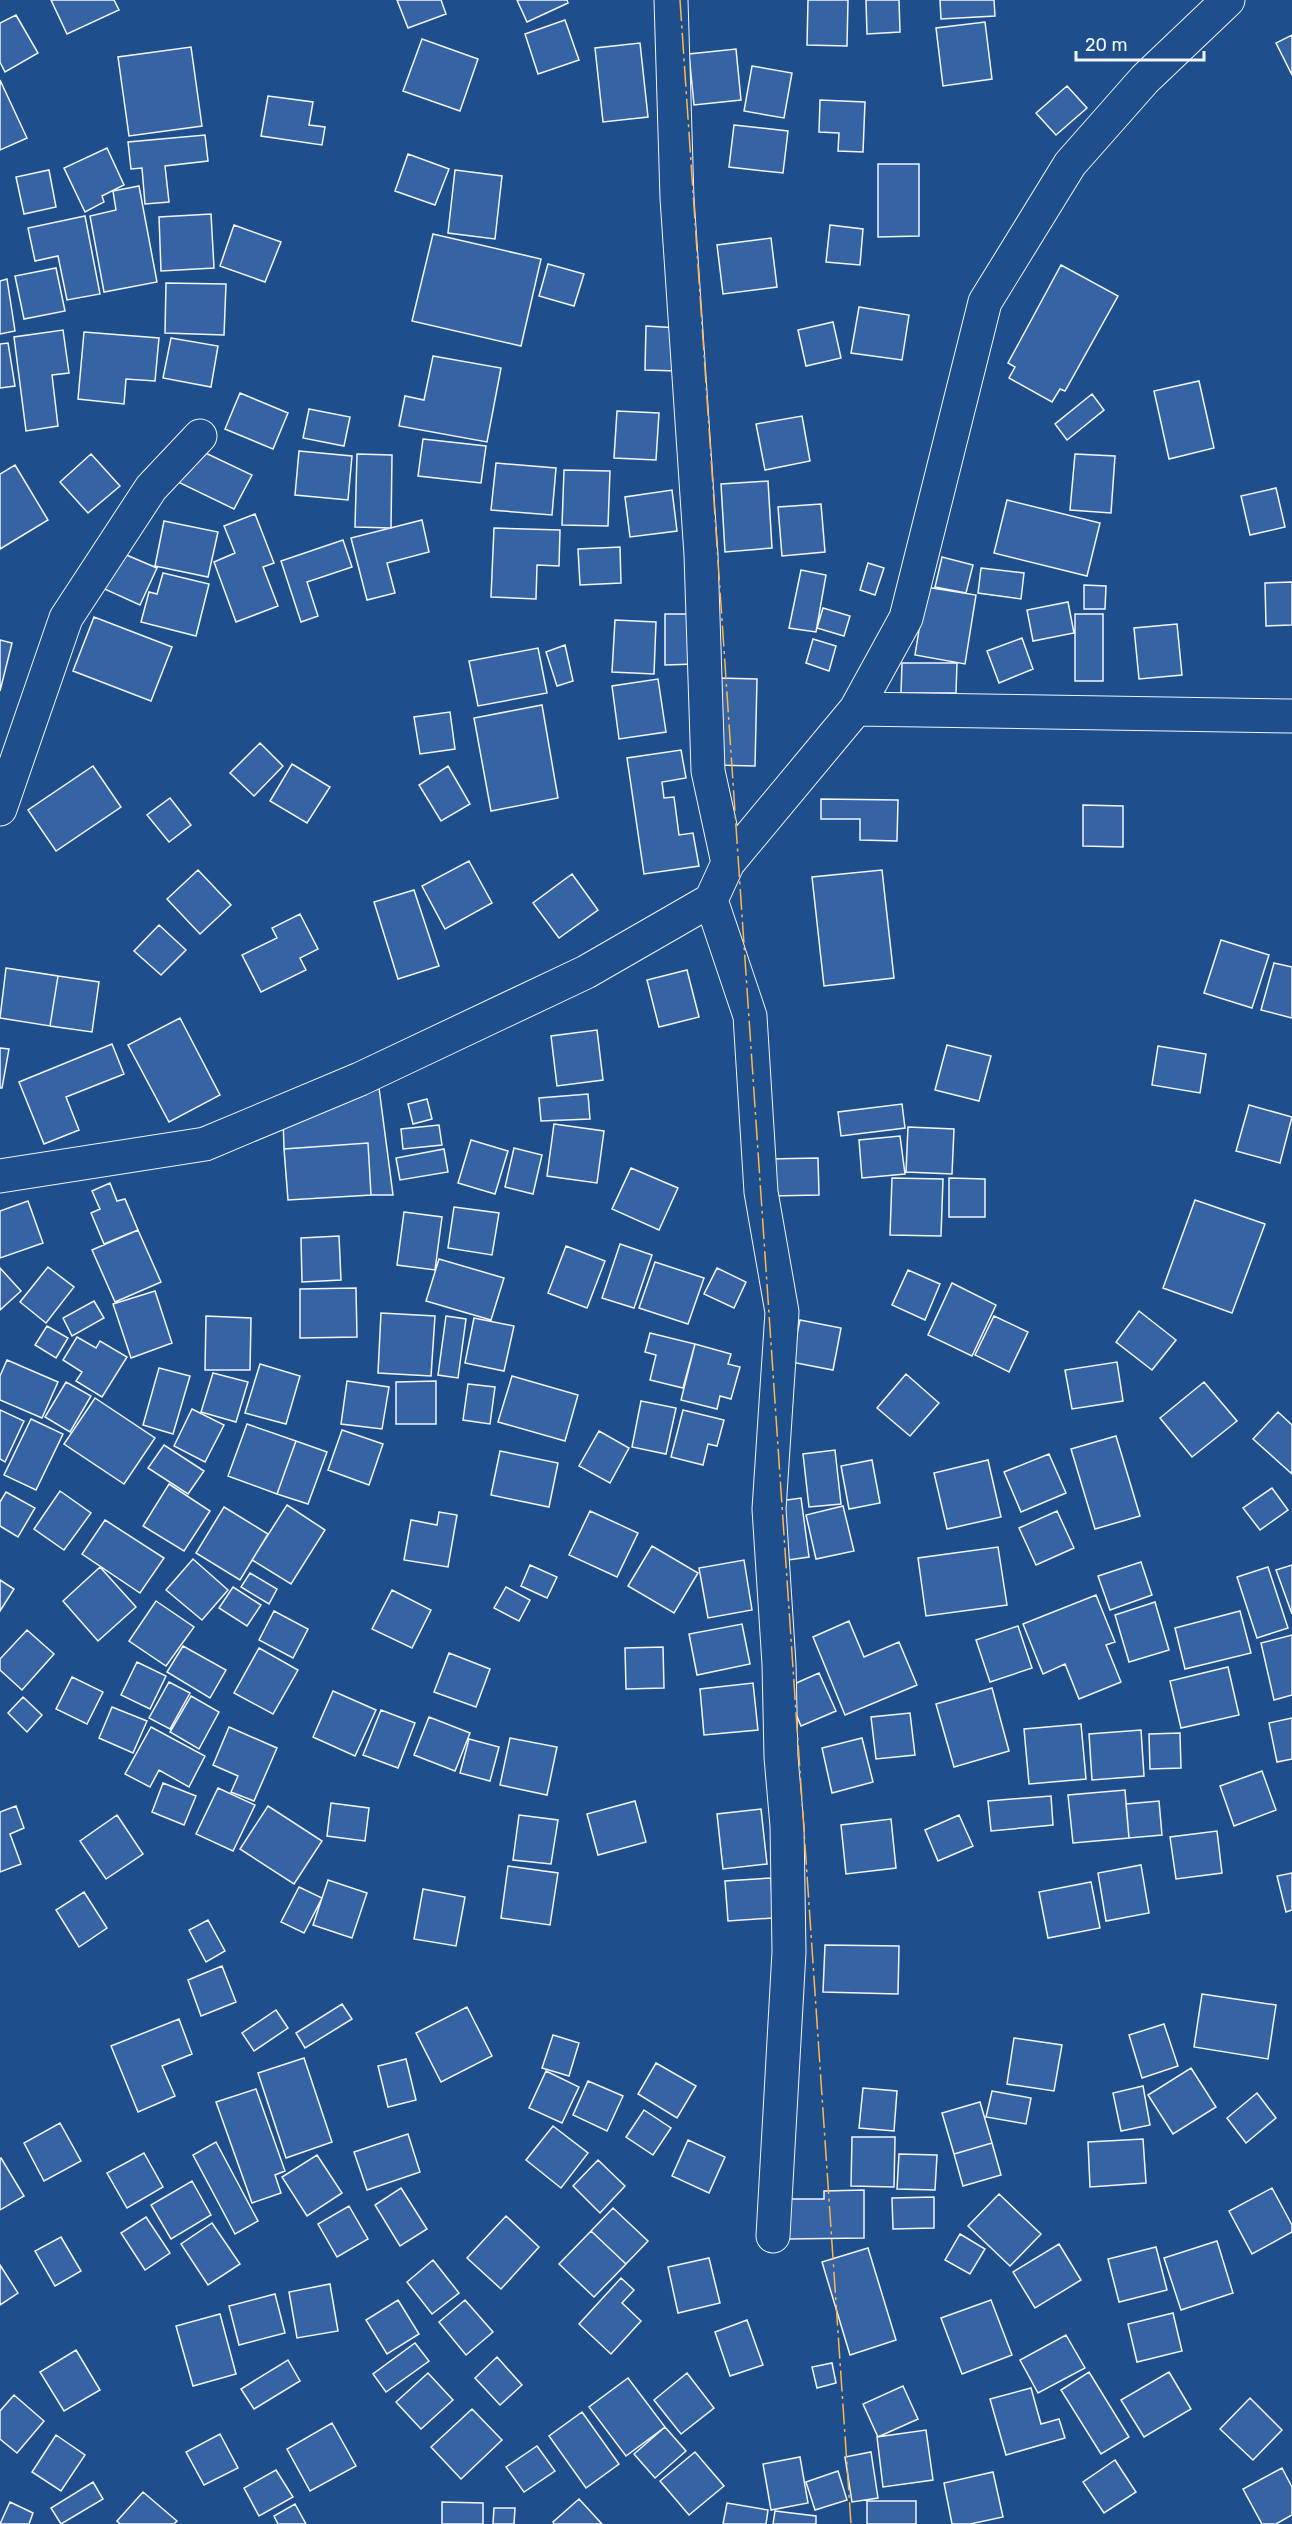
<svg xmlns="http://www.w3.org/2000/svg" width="1292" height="2524" font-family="Rubik,sans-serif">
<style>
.building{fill:#3563a3;stroke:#f2f6ff;stroke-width:1.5}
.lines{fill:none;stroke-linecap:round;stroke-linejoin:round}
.minor-casing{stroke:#f2f6ff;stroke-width:35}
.minor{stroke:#1f4e8c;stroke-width:33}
.power{stroke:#ffb74d;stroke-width:1.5;stroke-dasharray:21 4.5 3 4.5;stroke-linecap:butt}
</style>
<rect width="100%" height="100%" fill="#1f4e8c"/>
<!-- building -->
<path class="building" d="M51,0H114L119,10L67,34Z
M397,0H441L446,14L408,28Z
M517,0H567L568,3L527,22Z
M808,0H848L847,46L807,45Z
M866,0H899L900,32L867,34Z
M940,0H994L995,16L941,19Z
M16,15L38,53L5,72L0,62V23Z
M565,20L579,60L538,74L525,34Z
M985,22L992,79L943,86L936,28Z
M1292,35V75L1276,43Z
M422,39L478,59L460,111L403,91Z
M640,43L648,117L603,122L595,48Z
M191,47L202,126L129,136L118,57Z
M736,49L741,100L694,105L689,54Z
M752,66L792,73L784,118L744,111Z
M0,80L27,138L0,150Z
M1067,86L1087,108L1056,135L1036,113Z
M268,96L313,102L309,125L325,127L322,145L261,136Z
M820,100L865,102L863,152L838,151L839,133L819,132Z
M734,125L788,131L783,173L729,167Z
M205,135L208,161L165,166L169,202L145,204L142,168L131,169L128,142Z
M107,148L124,185L102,196L104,202L85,212L64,168Z
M408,154L449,169L435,205L395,191Z
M878,164H919V236L878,237Z
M49,170L56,207L24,214L16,177Z
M455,170L502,176L495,239L448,233Z
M139,186L157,282L104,292L90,216L116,210L113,191Z
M211,214L214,268L161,271L159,217Z
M85,216L100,294L67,300L58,256L35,261L28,228Z
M234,225L281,242L265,282L220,266Z
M830,225L863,229L860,265L826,262Z
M433,234L541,259L521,346L412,321Z
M771,238L777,287L723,294L717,245Z
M548,264L584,274L574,306L539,296Z
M1061,265L1118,296L1065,391L1060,389L1052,402L1009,378L1015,367L1008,363Z
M56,268L65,311L24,319L15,276Z
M7,279L15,331L0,334V281Z
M166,283L226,284L224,335L165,333Z
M859,307L909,315L902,360L851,353Z
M833,322L841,358L806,366L798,330Z
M646,326L679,328L677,371L645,370Z
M63,330L69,373L52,375L58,426L26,431L14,337Z
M84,332L159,338L155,381L126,379L124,404L78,399Z
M171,338L218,346L211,387L163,378Z
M8,343L15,386L0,388V344Z
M433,356L501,368L487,442L399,426L405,396L424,400Z
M1199,381L1214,448L1169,459L1154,391Z
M240,393L288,413L273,449L225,429Z
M1092,394L1104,410L1067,440L1055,424Z
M309,409L350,417L344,446L303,438Z
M617,411L659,413L656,460L614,458Z
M802,416L810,461L765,470L756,424Z
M423,439L486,446L481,483L418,476Z
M195,448L252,475L234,509L178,482Z
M299,451L352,456L348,500L295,495Z
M91,454L120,486L88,513L60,482Z
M357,454L392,455L391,528L355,527Z
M1075,454L1115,456L1111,513L1070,510Z
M496,463L556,468L552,515L491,510Z
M15,465L48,520L0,549V474Z
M564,470L610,471L608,526L562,525Z
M768,481L772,548L725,552L721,484Z
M1276,488L1285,527L1250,535L1241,496Z
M672,490L677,531L630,537L625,497Z
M1007,500L1100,523L1087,576L994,553Z
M821,504L825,552L782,556L778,507Z
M255,514L274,563L263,567L278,606L236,622L214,562L235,553L224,526Z
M422,520L429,552L387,563L395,593L367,600L351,538Z
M164,521L218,532L208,577L155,566Z
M494,528L560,530L559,566L537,565L536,599L491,597Z
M343,540L352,567L307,582L318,616L301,622L281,561Z
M620,547L621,583L580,585L578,549Z
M117,551L157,568L140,605L100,587Z
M942,557L973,565L966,593L935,587Z
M868,563L884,568L875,595L860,590Z
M981,568L1024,573L1021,599L978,593Z
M801,570L826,575L816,632L789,628Z
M163,573L209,584L196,636L141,622L149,592L157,594Z
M1292,582V625L1266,626L1265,583Z
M1084,585L1106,586L1105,609H1084Z
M926,587L976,595L965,664L915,655Z
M1068,602L1074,633L1033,641L1027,610Z
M823,608L850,616L844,636L817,628Z
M665,614H695V664L665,665Z
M1075,614H1103V681H1075Z
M94,617L172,647L151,701L73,671Z
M615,620L656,622L654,674L612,672Z
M1177,624L1182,675L1139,679L1134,628Z
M1022,638L1033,669L999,683L987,651Z
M813,639L836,646L829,671L806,663Z
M0,640L12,643L0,691Z
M565,645L573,681L557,686L546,652Z
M538,648L547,693L478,706L469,661Z
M902,663H957L956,693H901Z
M718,678L757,679L755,766L715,765Z
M658,679L666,732L619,739L612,686Z
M542,705L558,798L491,811L474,718Z
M450,712L455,749L420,754L414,717Z
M260,743L283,766L254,796L230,773Z
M681,750L686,778L662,782L664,798L674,797L679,835L693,833L699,866L644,874L627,758Z
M292,764L330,787L307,823L270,801Z
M93,766L121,807L56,851L28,810Z
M448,766L470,804L441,821L419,785Z
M170,798L191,825L169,842L147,815Z
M821,799L898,800L897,841L860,840V819H821Z
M1083,805L1123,806V847L1083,846Z
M469,861L492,903L445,929L422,886Z
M198,870L231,905L200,934L167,899Z
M882,870L894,978L824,986L812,877Z
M572,874L598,910L559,938L533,903Z
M414,890L439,966L398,979L374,902Z
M300,914L318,949L300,958L306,970L261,992L242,955L277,938L272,928Z
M159,925L186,950L161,975L134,951Z
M1221,940L1269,955L1252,1008L1204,993Z
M1274,963L1292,967V1018L1261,1010Z
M6,968L58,976L50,1026L0,1018Z
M687,970L699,1017L659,1027L647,980Z
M58,976L99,982L92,1032L50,1026Z
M180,1018L220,1095L169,1122L128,1045Z
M597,1030L603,1080L557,1086L551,1036Z
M112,1044L124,1074L66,1097L79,1130L44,1144L19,1082Z
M947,1045L991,1056L979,1101L935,1090Z
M1158,1046L1206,1054L1200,1093L1152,1085Z
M0,1048L9,1049L2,1088H0Z
M379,1088L393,1195H371L368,1143L284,1149L283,1116Z
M588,1094L590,1119L541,1121L539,1098Z
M427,1099L432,1119L413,1124L408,1104Z
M902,1104L905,1128L841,1136L838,1112Z
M1249,1105L1292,1117L1280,1163L1236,1151Z
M554,1124L604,1131L597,1183L547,1176Z
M439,1125L442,1145L403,1149L401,1129Z
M908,1127L954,1129L952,1174L906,1172Z
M900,1136L905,1174L862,1178L859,1140Z
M471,1140L508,1151L495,1194L458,1183Z
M368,1143L371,1195L288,1200L284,1149Z
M514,1148L542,1155L533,1194L505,1187Z
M444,1149L448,1172L400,1180L396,1158Z
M818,1158L819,1195L770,1196L768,1159Z
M631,1168L678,1188L659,1230L612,1209Z
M892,1178L943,1179L941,1236L890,1235Z
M949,1178L985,1179V1217H949Z
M110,1183L117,1201L125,1199L138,1230L104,1244L91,1213L100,1209L92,1191Z
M1195,1200L1265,1224L1232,1313L1163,1288Z
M28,1201L43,1243L0,1258V1211Z
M454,1207L499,1213L492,1255L448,1248Z
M404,1212L442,1217L435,1270L397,1265Z
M138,1230L161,1282L115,1302L92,1250Z
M339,1236L341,1280L302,1282L301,1238Z
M620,1244L652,1255L634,1308L602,1298Z
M566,1246L605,1261L587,1308L548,1293Z
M439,1259L504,1278L491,1320L426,1301Z
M655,1262L704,1278L688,1324L639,1308Z
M48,1267L74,1287L46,1323L20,1302Z
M0,1268L21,1291L0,1310Z
M717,1268L746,1282L734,1308L704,1294Z
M908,1270L940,1284L925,1320L892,1305Z
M952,1283L996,1305L972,1356L928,1335Z
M356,1288L357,1337L300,1338V1289Z
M155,1291L172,1343L131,1358L113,1304Z
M94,1301L104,1318L72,1336L63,1318Z
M1139,1311L1176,1340L1152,1370L1116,1342Z
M381,1313L435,1316L431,1376L378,1373Z
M206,1316L251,1318L250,1370H205Z
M446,1316L466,1319L458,1378L438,1375Z
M994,1316L1028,1332L1009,1372L975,1355Z
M474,1318L514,1326L504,1371L465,1363Z
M800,1320L841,1328L833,1370L791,1362Z
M47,1326L68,1338L56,1358L35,1345Z
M650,1333L695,1344L683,1388L650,1380L656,1355L645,1352Z
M77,1337L96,1348L100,1341L127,1357L102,1397L76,1381L82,1372L63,1360Z
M695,1344L731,1354L728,1364L740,1367L731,1399L720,1396L717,1409L681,1400Z
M7,1360L58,1382L42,1418L0,1400V1376Z
M1117,1362L1123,1401L1072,1409L1065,1370Z
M260,1364L300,1376L286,1424L245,1413Z
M159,1368L190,1376L173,1434L143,1425Z
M213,1373L248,1382L236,1422L201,1412Z
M906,1374L939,1403L910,1436L877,1408Z
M512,1376L578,1395L565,1441L498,1422Z
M347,1381L389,1387L382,1429L341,1424Z
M436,1381V1424H396V1382Z
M66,1382L91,1396L70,1432L45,1417Z
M1204,1382L1237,1421L1192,1457L1160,1418Z
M468,1384L495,1387L490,1424L463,1420Z
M95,1398L155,1438L124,1484L64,1444Z
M641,1401L676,1408L666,1454L632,1447Z
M192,1409L224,1425L205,1462L174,1446Z
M0,1410L24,1421L5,1462L0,1459Z
M683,1410L724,1420L717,1446L708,1444L703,1465L671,1457Z
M1278,1412L1292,1425V1474L1253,1439Z
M31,1419L63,1434L36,1490L4,1475Z
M247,1424L296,1441L277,1494L228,1476Z
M342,1430L383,1444L369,1485L328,1470Z
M599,1431L629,1448L610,1483L579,1466Z
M1116,1436L1140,1516L1095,1529L1071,1449Z
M296,1441L327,1452L308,1504L277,1494Z
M164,1445L204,1471L188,1494L148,1468Z
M835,1450L841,1504L809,1507L803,1454Z
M500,1451L558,1463L549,1507L491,1495Z
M1049,1454L1066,1493L1021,1512L1004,1472Z
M872,1460L880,1503L849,1509L841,1466Z
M988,1460L1001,1517L947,1529L934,1473Z
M169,1484L210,1511L184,1551L143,1526Z
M1272,1488L1288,1510L1260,1530L1243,1508Z
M60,1491L91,1513L64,1550L34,1529Z
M6,1492L35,1508L18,1537L0,1526V1502Z
M801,1498L809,1557L781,1561L773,1502Z
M287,1505L325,1530L291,1584L252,1560Z
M843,1506L854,1551L816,1559L806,1515Z
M224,1507L268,1534L240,1580L196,1553Z
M590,1511L638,1533L617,1577L569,1555Z
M1057,1511L1074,1548L1036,1565L1019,1528Z
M439,1512L457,1515L448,1567L404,1560L411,1520L437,1525Z
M105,1520L164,1558L140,1593L82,1554Z
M652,1546L698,1573L674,1613L628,1586Z
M998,1547L1007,1605L926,1616L918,1558Z
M193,1559L228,1590L202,1620L166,1590Z
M744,1560L752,1610L708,1618L699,1568Z
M1141,1562L1152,1595L1110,1610L1098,1576Z
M530,1565L557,1577L547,1598L521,1586Z
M1292,1565V1614L1276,1570Z
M100,1567L136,1607L98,1641L63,1601Z
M1268,1567L1288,1628L1257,1638L1237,1577Z
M250,1573L277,1589L269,1604L241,1587Z
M0,1580L14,1589L0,1611Z
M233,1587L261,1605L247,1626L219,1608Z
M506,1587L530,1600L519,1621L494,1608Z
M392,1590L431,1610L412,1648L372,1629Z
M1096,1595L1115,1642L1106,1645L1121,1682L1079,1699L1065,1664L1043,1674L1023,1624Z
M156,1601L194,1627L166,1666L129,1641Z
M1155,1602L1169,1650L1129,1662L1115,1615Z
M274,1611L308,1629L293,1658L259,1640Z
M1240,1611L1251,1653L1185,1669L1175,1628Z
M849,1621L864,1657L899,1642L917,1685L845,1715L813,1637Z
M742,1624L750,1664L697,1675L689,1634Z
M1018,1626L1032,1668L990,1682L976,1640Z
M27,1630L54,1654L22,1690L0,1670V1659Z
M1292,1635V1695L1274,1700L1261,1643Z
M183,1646L226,1670L210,1698L167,1672Z
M663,1647L664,1688L626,1689L625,1648Z
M259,1648L298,1670L273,1714L234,1693Z
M449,1653L490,1669L476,1707L434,1692Z
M137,1662L166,1676L150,1709L121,1695Z
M1228,1667L1239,1715L1181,1728L1170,1681Z
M819,1673L836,1711L801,1726L785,1688Z
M72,1677L103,1692L87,1724L56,1709Z
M169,1682L190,1693L170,1729L149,1718Z
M753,1683L758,1730L704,1735L700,1689Z
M992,1688L1009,1751L954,1767L936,1704Z
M333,1691L376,1710L355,1756L313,1737Z
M191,1696L219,1712L199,1749L170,1732Z
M23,1697L42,1715L27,1732L8,1713Z
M112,1707L147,1721L133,1753L99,1738Z
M381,1710L415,1723L398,1768L363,1755Z
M910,1713L915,1755L876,1759L871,1717Z
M429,1717L470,1733L455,1771L414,1755Z
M1292,1718V1759L1277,1762L1269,1723Z
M1081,1724L1086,1779L1029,1784L1024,1729Z
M151,1727L205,1756L189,1787L159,1770L150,1787L125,1774Z
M229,1727L277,1748L254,1801L231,1792L238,1776L213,1765Z
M1141,1730L1144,1776L1092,1780L1089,1734Z
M1180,1733L1181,1768L1150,1769L1149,1734Z
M510,1738L557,1747L547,1795L500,1785Z
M862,1738L873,1782L832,1793L822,1748Z
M469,1739L499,1747L490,1781L460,1773Z
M1262,1771L1276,1810L1234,1826L1220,1786Z
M163,1783L196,1796L184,1825L152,1812Z
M218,1788L255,1805L233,1851L196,1834Z
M1125,1790L1129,1838L1073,1843L1068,1795Z
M1051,1796L1053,1825L991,1831L988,1801Z
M635,1801L646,1842L598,1855L587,1814Z
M1159,1801L1162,1835L1129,1838L1126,1804Z
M331,1803L369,1808L365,1841L327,1836Z
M16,1806L24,1828L10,1834L21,1864L0,1872V1812Z
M268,1806L322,1841L294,1884L240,1849Z
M761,1809L767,1864L723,1869L717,1814Z
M117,1815L143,1854L106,1879L80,1841Z
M519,1815L558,1820L551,1864L513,1860Z
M959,1815L973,1846L938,1861L925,1830Z
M891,1819L896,1868L846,1874L841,1825Z
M1217,1831L1222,1873L1176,1879L1170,1837Z
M1141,1865L1149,1913L1106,1921L1098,1873Z
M508,1866L558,1873L550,1925L501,1918Z
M1292,1873V1910L1286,1912L1277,1876Z
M771,1878L773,1918L728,1921L725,1881Z
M328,1880L367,1893L352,1938L313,1925Z
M1091,1882L1100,1928L1048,1938L1039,1892Z
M299,1887L322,1898L304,1933L281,1922Z
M423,1889L465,1897L456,1946L414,1939Z
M84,1892L107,1928L79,1947L56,1910Z
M208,1920L225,1951L206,1962L189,1930Z
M825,1945L899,1946L898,1994L823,1992Z
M222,1966L236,2002L201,2016L188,1980Z
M1202,1994L1276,2005L1268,2059L1194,2047Z
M342,2004L352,2019L305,2048L296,2033Z
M467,2007L492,2056L441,2082L416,2033Z
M276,2010L288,2028L254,2051L242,2033Z
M179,2019L192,2054L162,2066L175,2096L138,2112L111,2046Z
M1164,2024L1178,2066L1142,2078L1129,2035Z
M553,2035L579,2043L569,2076L542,2068Z
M1014,2038L1062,2045L1054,2091L1007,2084Z
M304,2058L332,2142L286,2158L258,2073Z
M406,2059L416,2100L388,2107L378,2066Z
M656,2063L696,2086L677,2118L638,2094Z
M1191,2068L1216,2107L1173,2134L1148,2095Z
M546,2071L579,2087L562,2123L529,2108Z
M588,2081L623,2096L607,2131L573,2115Z
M1143,2086L1150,2125L1121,2131L1113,2093Z
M863,2088L897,2091L894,2131L859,2128Z
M256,2089L285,2171L275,2175L281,2193L252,2203L216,2102Z
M992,2091L1031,2098L1026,2124L986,2117Z
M1257,2093L1276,2118L1246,2143L1227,2118Z
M980,2102L992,2143L954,2154L942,2113Z
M644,2110L671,2128L653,2155L626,2137Z
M60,2123L81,2161L44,2181L24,2143Z
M553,2126L588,2153L561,2188L526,2160Z
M408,2134L420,2172L367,2190L354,2152Z
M852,2137H895L894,2187L851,2186Z
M1143,2139L1146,2183L1090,2187L1088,2142Z
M688,2140L725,2157L709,2193L672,2176Z
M216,2142L258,2221L235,2234L193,2155Z
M992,2143L1001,2175L963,2186L954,2154Z
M144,2153L163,2187L127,2208L107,2173Z
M899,2154L937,2155L935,2190L897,2189Z
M317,2155L342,2193L307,2216L282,2177Z
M1,2158L24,2196L0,2210V2159Z
M598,2160L625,2186L600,2213L573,2186Z
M192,2181L211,2215L171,2239L151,2205Z
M401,2188L427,2229L400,2246L375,2205Z
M1272,2188L1292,2225V2232L1252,2254L1229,2211Z
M864,2190V2238L787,2239L788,2199H824V2191Z
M999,2194L1041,2234L1010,2266L968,2226Z
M934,2197V2228L893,2229L892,2198Z
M349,2206L368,2239L337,2257L318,2224Z
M613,2208L648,2241L626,2264L591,2231Z
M506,2216L539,2247L501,2289L467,2258Z
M146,2217L170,2253L145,2270L121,2233Z
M212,2223L240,2264L208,2285L181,2244Z
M591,2231L626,2264L594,2297L559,2264Z
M960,2234L985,2249L970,2274L945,2260Z
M61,2237L81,2271L55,2286L35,2251Z
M1217,2241L1233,2293L1181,2310L1164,2258Z
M1059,2244L1081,2280L1035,2308L1013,2272Z
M1156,2247L1167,2290L1119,2302L1108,2259Z
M868,2248L896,2340L850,2355L822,2262Z
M709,2258L720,2303L678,2313L668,2267Z
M433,2260L459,2293L432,2314L407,2282Z
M0,2265L18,2293L0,2305Z
M621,2278L634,2290L622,2303L641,2321L611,2354L579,2324Z
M330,2284L338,2331L297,2338L289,2292Z
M275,2294L285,2333L239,2345L229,2306Z
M398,2300L419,2334L387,2354L366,2320Z
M465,2300L493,2332L466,2355L439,2322Z
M991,2300L1012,2355L962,2374L941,2318Z
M1173,2313L1182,2351L1137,2362L1128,2324Z
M220,2314L236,2374L193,2386L176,2326Z
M747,2320L763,2365L730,2376L715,2332Z
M1066,2335L1085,2368L1038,2393L1020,2360Z
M415,2343L429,2361L386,2392L373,2374Z
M76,2350L100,2390L64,2411L40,2372Z
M497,2357L522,2385L500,2405L475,2378Z
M288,2360L300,2381L254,2409L241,2389Z
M832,2363L836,2383L817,2388L812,2367Z
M1089,2372L1129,2437L1101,2454L1061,2390Z
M1169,2372L1191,2409L1144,2437L1121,2400Z
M428,2373L453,2400L421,2429L396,2402Z
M687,2373L714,2408L681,2434L654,2400Z
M628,2378L665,2427L626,2456L589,2407Z
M903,2386L918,2419L878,2437L863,2404Z
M1031,2388L1041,2424L1059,2419L1065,2438L1006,2455L990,2399Z
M14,2395L44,2421L17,2453L0,2439V2411Z
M1250,2398L1282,2430L1253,2460L1220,2429Z
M472,2409L502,2440L461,2479L431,2447Z
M582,2412L619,2464L586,2488L549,2436Z
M332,2423L356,2466L310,2491L287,2449Z
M665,2427L686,2451L655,2478L634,2454Z
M926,2430L933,2480L883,2487L877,2437Z
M220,2434L238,2468L204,2485L186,2452Z
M56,2435L85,2455L61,2491L32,2472Z
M537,2446L555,2471L524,2492L506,2467Z
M695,2452L724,2486L689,2515L660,2481Z
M871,2452L878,2498L852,2502L845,2457Z
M800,2457L808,2503L771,2510L763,2464Z
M1115,2460L1136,2492L1104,2513L1083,2482Z
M1282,2468L1292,2487V2515L1276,2524H1262L1243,2489Z
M276,2470L293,2497L259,2516L244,2488Z
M838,2471L847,2500L815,2510L806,2482Z
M993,2472L1003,2517L970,2524H952L944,2483Z
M93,2482L103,2499L61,2524L51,2508Z
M143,2492L177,2521L174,2524H120L117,2521Z
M579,2499L602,2524H554L553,2522Z
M867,2501H916V2524H867Z
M10,2502L33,2513L29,2524H0Z
M442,2502L483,2503V2524H442Z
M727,2503L768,2510L766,2524H723Z
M295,2504L306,2524H278L274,2516Z
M494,2508H515L514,2524H493Z
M775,2511L816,2516V2524H773Z"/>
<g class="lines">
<!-- minor casing -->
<g class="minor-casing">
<path id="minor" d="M671,0L677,198L701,555L708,771L728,863
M856,709L1292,716
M0,809L66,618L151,488L200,436
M711,900L750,1016L761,1192L782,1312L769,1509L779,1664L781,1757L787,1826L789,1952L773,2236
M0,1176L205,1144L360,1079L586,972L711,900L728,863L856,709L906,618L985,302L1070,164L1145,79L1228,0"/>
</g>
<!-- minor -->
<use href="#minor" class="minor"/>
<!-- power -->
<path class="power" d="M680,0L851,2524"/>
</g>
<!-- scale -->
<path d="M1076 51v9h128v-9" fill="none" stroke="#f2f6ff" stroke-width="3"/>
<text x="1085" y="51" font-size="18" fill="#f2f6ff" stroke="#1f4e8c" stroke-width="4.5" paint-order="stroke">20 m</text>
</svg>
